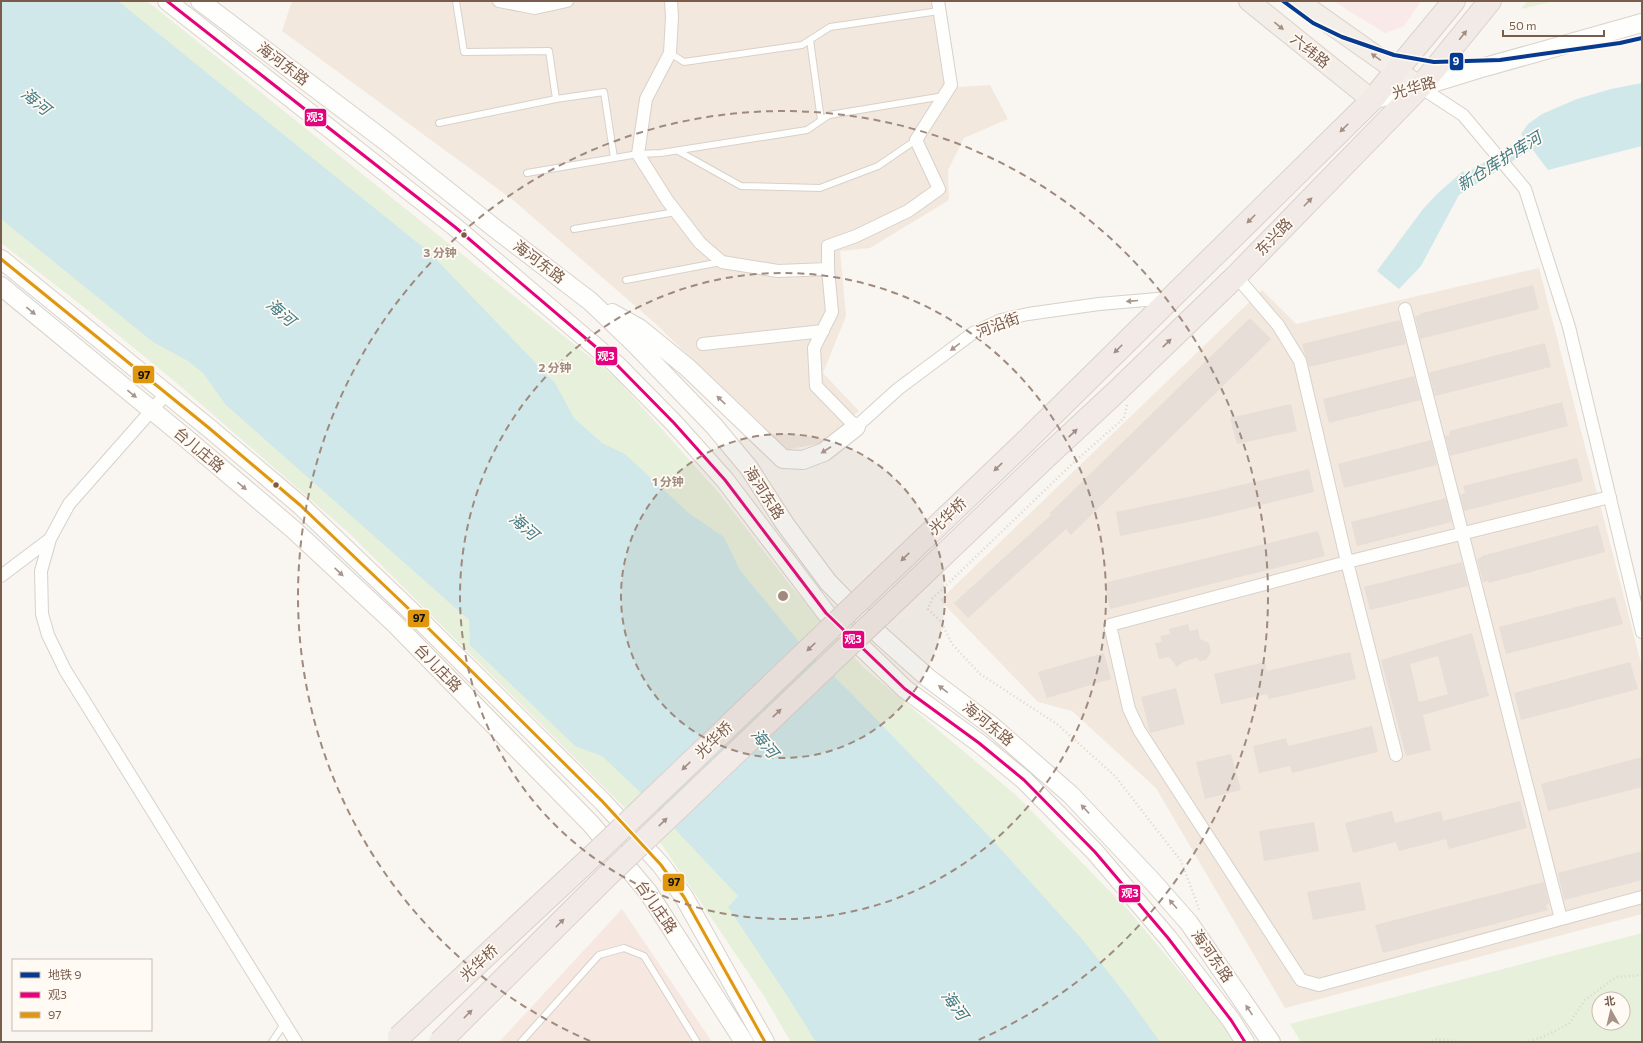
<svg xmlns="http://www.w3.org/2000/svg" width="1643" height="1043" font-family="Commissioner,'Noto Sans SC',sans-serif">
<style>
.residential{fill:#f2e8de}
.commercial{fill:#f6e8e1}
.medical{fill:#fae9e9}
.green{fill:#e7f0db;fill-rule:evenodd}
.water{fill:#d0e8ea}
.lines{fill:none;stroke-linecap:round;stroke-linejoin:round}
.canal{stroke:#d0e8ea;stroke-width:14}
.building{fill:#e6ded7;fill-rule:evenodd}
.lane-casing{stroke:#d7d1cb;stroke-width:8}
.street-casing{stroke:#d7d1cb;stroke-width:14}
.secondary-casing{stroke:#d9d2cb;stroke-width:20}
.primary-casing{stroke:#dad1cc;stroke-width:22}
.highway-casing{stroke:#dad1cc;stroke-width:24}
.path{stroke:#dcd5d0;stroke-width:2.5;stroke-dasharray:1 3;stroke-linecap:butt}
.lane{stroke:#fefefd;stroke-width:6}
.street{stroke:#fefefd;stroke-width:12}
.secondary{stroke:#fefefd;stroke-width:18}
.primary{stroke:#f3eee8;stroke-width:20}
.highway{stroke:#f2eae7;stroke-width:22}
.highway-bridge-casing{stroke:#dad1cc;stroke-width:24;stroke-linecap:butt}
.highway-bridge{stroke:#f2eae7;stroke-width:22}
.bus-1-casing{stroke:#fffaf3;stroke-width:6}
.bus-2-casing{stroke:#fffaf3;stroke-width:6}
.bus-1{stroke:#e5007d;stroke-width:3}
.bus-2{stroke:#de970f;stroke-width:3}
.metro-1-casing{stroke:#fffaf3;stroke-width:7}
.metro-1{stroke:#063a91;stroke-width:4}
.oneway{fill:#a48f83}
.oneway2{fill:#a48e83}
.oneway3{fill:#a8958b}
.ring{fill:none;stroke:#9f8a7d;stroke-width:2;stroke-dasharray:7 5}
.bus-dot{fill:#7a5c4d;stroke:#fffaf3;stroke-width:1.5}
.labels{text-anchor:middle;stroke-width:3.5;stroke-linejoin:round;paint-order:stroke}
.street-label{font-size:15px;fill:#7a5c4d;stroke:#fffaf3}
.water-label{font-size:16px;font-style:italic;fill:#437c86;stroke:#fffaf3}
.centre{fill:#9f8a7d;stroke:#fffaf3;stroke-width:2}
.ring-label{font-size:12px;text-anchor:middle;font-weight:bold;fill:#9f8a7d;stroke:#fffaf3;stroke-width:3.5;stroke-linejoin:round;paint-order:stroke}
.line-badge{stroke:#fffaf3;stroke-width:1.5}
.badge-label{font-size:11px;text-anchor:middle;font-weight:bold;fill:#fff}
.pale-badge-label{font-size:11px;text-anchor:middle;font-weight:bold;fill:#111}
</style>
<rect width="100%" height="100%" fill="#f9f5f0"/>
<!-- residential -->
<path class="residential" d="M292,1H945L958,87L990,85L1008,119L964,138L948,170L949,200L870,248L840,251L846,316L823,373L859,411L823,443L785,450L656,324L513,200L282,31Z
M1539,268L1642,667V914L1285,1008L1156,788L1072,711L1038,702L940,600L1262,290L1296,324Z"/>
<!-- commercial -->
<path class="commercial" d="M622,909L712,1042H499Z"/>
<!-- medical -->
<path class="medical" d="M1333,1H1421L1404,26L1385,33Z"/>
<!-- green -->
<path class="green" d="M1,1H147L616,378L718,492L790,585L863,667L1017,796L1129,911L1228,1030L1235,1042H791L764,996L662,845L349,533L172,379L80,304L1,243Z
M1527,1H1555L1521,9Z
M1642,933V1042H1301L1290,1024ZM1599,999H1623V1023H1599Z"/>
<!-- water -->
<path class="water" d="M1,1H118L429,252L555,383L574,418L602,443L625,454L690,514L724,537L740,570L800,643L851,693L987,834L1082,939L1127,996L1160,1042H816L786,994L728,907L738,896L640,792L602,756L575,746L470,645L469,620L226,405L203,373L188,361L153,342L1,219Z
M1642,83V146L1548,170L1521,134L1528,124L1542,114L1577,99L1611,89Z
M1463,171L1475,182L1460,193L1421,266L1399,289L1377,271L1423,209L1438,193Z"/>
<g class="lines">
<!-- canal -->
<path class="canal" d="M1455,189L1544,133"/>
</g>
<!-- building -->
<path class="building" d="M1533,285L1539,309L1420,339L1415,316L1420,315L1419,314Z
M1250,318L1271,339L1071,535L1066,529L968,618L954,603L1051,515L1050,513Z
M1400,320L1406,344L1309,367L1302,344Z
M1545,343L1551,367L1435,396L1429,373L1431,372Z
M1414,376L1421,400L1329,423L1323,399Z
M1562,402L1568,426L1450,456L1445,436L1450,435L1449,431Z
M1291,404L1297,431L1237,444L1230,418Z
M1431,440L1437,465L1344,488L1338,464Z
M1577,458L1583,481L1464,511L1460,495L1465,493L1463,486Z
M1309,469L1314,492L1212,517L1120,536L1116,512L1207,493Z
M1446,498L1452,522L1357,546L1351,522Z
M1598,525L1605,552L1489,583L1488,581L1483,582L1477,559L1482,557V556Z
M1318,531L1325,556L1110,609L1104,583Z
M1462,562L1468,586L1370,610L1364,587Z
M1615,597L1623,624L1506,654L1499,627Z
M1188,624L1190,631L1198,629L1200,639L1209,643L1211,652L1206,660L1200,661L1196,658L1183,662L1177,667L1169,657L1159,659L1155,643L1162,642L1160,636L1170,634L1169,629Z
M1472,633L1489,696L1423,715L1431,750L1406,756L1381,660ZM1438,656L1448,694L1419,702L1410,664Z
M1350,652L1356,679L1269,699L1267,694L1221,704L1214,674L1265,662L1267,671Z
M1104,653L1111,679L1047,698L1038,672Z
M1630,662L1638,689L1521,720L1514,693Z
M1176,688L1185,724L1150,733L1141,697Z
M1372,726L1378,752L1292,773L1290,766L1259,773L1253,746L1286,738L1288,746Z
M1231,754L1241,790L1205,799L1196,762Z
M1642,757V787L1548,811L1541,784Z
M1520,801L1527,828L1449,849L1446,839L1399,851L1396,842L1353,853L1345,823L1392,811L1395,823L1441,811L1443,821Z
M1314,822L1319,851L1264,861L1259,831Z
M1642,851V880L1564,900L1558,873Z
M1360,882L1366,910L1313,920L1307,892Z
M1544,882L1549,904L1546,905L1548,910L1383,953L1375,925Z"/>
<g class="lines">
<!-- lane casing -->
<g class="lane-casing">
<path id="lane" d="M456,1L464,52L549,51L556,99L604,92L614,158
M810,40L821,120
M670,53L684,62L802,45L830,27L939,11
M439,123L556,99
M678,151L741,186L820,188L878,166L916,140
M527,173L638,154L661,153L807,130L829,115L944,96
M574,229L676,212
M626,280L721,262
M272,1042L284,1024
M521,1042L599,955L624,948L644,956L697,1042"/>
</g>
<!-- street casing -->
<g class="street-casing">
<path id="street" d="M499,1L535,8L567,1
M671,1L672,17L670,53L646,99L638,154L667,200L700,243L722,262L778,271L828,269L832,312L814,348L816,386L856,427L898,389L973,333L1001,320L1028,314L1099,304L1169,298
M1420,87L1463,115L1525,189L1569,327L1642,632
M828,269V246L856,236L908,211L939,189L916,140L951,85L938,1
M1236,276L1278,325L1300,361L1347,562L1396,755
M1405,309L1561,919
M703,344L823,331
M166,394L69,504L50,539L41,571L42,614L48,635L65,670L296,1042
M1610,497L1347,562L1110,625L1129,709L1139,730L1301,980L1319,985L1642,897
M1,576L50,539"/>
</g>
<!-- secondary casing -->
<g class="secondary-casing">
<path id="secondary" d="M167,1L455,227L617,365L674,423L725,480L826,613L905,689L979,743L1024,780L1095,852L1168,938L1231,1020L1245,1042
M200,1L384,140L497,230L590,301L635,344L714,426L749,468L785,524L828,582L881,636L928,678L992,726L1071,795L1153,882L1189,923L1271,1042
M1372,100L1420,87L1485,67L1642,23
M1,259L209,428L300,505L411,611L602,801L661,865L684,897L765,1042
M1,286L188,440L294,530L395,624L591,824L648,892L744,1042
M612,313L639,328L688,368L783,459L803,460L824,452L856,427"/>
</g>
<!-- primary casing -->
<g class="primary-casing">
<path id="primary" d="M1249,1L1372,100
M1298,1L1420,87"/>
</g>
<!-- highway casing -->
<g class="highway-casing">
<path id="highway" d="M1027,440L1372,100L1454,1
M1044,459L1116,392L1236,276L1420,87L1490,1"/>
</g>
<!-- path -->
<path class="path" d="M1127,405L1124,418L1072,464L932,599L928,609L941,622L952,644L980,674L1057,724L1115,776L1181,861L1200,911
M1428,1042L1437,1039L1461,1042
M1525,1042L1543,1037L1569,1024L1585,1000L1616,977L1642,975"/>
<!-- lane -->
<use href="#lane" class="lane"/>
<!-- street -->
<use href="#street" class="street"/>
<!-- secondary -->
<use href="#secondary" class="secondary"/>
<!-- primary -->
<use href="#primary" class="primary"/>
<!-- highway -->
<use href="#highway" class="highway"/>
<!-- highway-bridge casing -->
<g class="highway-bridge-casing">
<path id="highway-bridge" d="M399,1037L600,849L1027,440
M440,1042L605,878L1044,459"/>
</g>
<!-- highway-bridge -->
<use href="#highway-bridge" class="highway-bridge"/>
<!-- bus-1 casing -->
<g class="bus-1-casing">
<path id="bus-1" d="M167,1L455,227L617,365L674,423L725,480L826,613L905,689L979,743L1024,780L1095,852L1168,938L1231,1020L1245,1042"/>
</g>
<!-- bus-2 casing -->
<g class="bus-2-casing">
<path id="bus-2" d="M1,259L209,428L300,505L411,611L602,801L661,865L684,897L765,1042"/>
</g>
<!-- bus-1 -->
<use href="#bus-1" class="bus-1"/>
<!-- bus-2 -->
<use href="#bus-2" class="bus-2"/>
<!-- metro-1 casing -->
<g class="metro-1-casing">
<path id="metro-1" d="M1283,1L1313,23L1342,37L1394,55L1434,62L1500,60L1620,43L1642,38"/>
</g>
<!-- metro-1 -->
<use href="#metro-1" class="metro-1"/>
</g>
<!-- one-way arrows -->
<defs><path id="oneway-solid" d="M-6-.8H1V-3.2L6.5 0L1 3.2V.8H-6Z"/></defs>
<g class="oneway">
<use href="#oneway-solid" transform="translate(1279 26) rotate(39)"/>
<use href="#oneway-solid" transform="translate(1376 57) rotate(-145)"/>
</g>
<g class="oneway2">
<use href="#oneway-solid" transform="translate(1463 35) rotate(-51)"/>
<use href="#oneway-solid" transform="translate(1344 128) rotate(135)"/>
<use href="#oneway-solid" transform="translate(1308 202) rotate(-46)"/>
<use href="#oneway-solid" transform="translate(1251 219) rotate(135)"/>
<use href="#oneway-solid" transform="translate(1167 343) rotate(-44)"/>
<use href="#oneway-solid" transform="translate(1118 349) rotate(135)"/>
<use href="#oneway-solid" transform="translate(1073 433) rotate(-43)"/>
<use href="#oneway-solid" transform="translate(998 467) rotate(136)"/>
<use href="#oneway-solid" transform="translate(905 557) rotate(136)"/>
<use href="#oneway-solid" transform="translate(811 647) rotate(136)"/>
<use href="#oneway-solid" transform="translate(777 713) rotate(-44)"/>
<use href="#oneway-solid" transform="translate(686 766) rotate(136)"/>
<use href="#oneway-solid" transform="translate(663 822) rotate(-44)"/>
<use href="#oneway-solid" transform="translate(560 923) rotate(-45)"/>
<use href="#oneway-solid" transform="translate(468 1014) rotate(-45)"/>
</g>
<g class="oneway3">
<use href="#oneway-solid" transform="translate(1132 301) rotate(175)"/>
<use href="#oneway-solid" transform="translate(31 311) rotate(39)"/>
<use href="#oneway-solid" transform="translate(955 347) rotate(143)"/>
<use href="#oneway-solid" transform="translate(132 394) rotate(39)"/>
<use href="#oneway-solid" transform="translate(721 400) rotate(-136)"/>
<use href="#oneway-solid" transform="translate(826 450) rotate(147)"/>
<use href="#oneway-solid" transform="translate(242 486) rotate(40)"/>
<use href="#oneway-solid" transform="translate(339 572) rotate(43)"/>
<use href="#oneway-solid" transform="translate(943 689) rotate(-143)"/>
<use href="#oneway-solid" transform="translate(1085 809) rotate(-133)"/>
<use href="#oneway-solid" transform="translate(1173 904) rotate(-131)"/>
<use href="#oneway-solid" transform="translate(1249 1010) rotate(-124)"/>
</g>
<!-- distance rings -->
<circle cx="783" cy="596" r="162" fill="#9f8a7d" fill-opacity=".12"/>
<g class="ring">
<circle cx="783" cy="596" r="162"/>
<circle cx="783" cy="596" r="323"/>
<path d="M590 1041A485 485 0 1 1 976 1041"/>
</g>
<!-- markers -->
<g class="bus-dot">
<circle cx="464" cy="235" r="3.5"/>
<circle cx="276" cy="485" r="3.5"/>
</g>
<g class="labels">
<!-- street labels -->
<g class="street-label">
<text transform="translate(1310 51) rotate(39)" y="5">六纬路</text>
<text transform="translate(283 64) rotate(37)" y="5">海河东路</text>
<text transform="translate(1414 88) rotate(-16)" y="5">光华路</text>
<text transform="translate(1274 237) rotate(-46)" y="5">东兴路</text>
<text transform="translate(539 262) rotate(37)" y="5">海河东路</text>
<text transform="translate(998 325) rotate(-20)" y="5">河沿街</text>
<text transform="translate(199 450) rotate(40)" y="5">台儿庄路</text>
<text transform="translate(764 493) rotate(57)" y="5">海河东路</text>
<text transform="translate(948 516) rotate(-44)" y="5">光华桥</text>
<text transform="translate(438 668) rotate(46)" y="5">台儿庄路</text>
<text transform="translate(988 724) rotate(39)" y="5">海河东路</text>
<text transform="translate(714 740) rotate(-44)" y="5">光华桥</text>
<text transform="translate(656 907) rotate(55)" y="5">台儿庄路</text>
<text transform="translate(1212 956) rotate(55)" y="5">海河东路</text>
<text transform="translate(479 963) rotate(-43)" y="5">光华桥</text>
</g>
<!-- water labels -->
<g class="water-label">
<text transform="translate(36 101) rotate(39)" y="6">海河</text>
<text transform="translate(1499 161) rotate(-32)" y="6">新仓库护库河</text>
<text transform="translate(281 312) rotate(41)" y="6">海河</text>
<text transform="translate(524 526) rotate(41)" y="6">海河</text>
<text transform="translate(765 743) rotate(51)" y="6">海河</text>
<text transform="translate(955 1005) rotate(54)" y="6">海河</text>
</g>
</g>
<circle cx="783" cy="596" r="6" class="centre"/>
<g class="ring-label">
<text x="440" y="257">3 分钟</text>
<text x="555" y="372">2 分钟</text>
<text x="668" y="486">1 分钟</text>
</g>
<g class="line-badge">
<rect x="1449" y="52" width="15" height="19" rx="4" fill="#063a91"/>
<rect x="304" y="108" width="23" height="19" rx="4" fill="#e5007d"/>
<rect x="595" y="346" width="23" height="20" rx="4" fill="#e5007d"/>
<rect x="132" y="365" width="23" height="19" rx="4" fill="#de970f"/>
<rect x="407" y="609" width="23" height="19" rx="4" fill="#de970f"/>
<rect x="842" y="630" width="23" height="19" rx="4" fill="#e5007d"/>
<rect x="662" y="873" width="23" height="19" rx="4" fill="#de970f"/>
<rect x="1118" y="884" width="23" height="19" rx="4" fill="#e5007d"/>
</g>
<g class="badge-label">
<text x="1456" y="65">9</text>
<text x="315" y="121">观3</text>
<text x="606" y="360">观3</text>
<text x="853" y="643">观3</text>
<text x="1130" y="897">观3</text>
</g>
<g class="pale-badge-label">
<text x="144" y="379">97</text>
<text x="419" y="622">97</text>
<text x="674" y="886">97</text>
</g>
<!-- border -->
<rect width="1643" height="1043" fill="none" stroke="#7a5c4d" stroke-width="4"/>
<!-- legend -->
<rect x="12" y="959" width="140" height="72" fill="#fffaf3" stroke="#cabbb1"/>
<rect x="20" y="972" width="20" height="6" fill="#063a91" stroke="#cabbb1"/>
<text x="48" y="979" font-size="12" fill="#7a5c4d">地铁 9</text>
<rect x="20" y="992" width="20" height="6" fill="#e5007d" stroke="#cabbb1"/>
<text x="48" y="999" font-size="12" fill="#7a5c4d">观3</text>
<rect x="20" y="1012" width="20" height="6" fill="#de970f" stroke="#cabbb1"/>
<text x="48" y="1019" font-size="12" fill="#7a5c4d">97</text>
<!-- north arrow -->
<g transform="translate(1611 1011) rotate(352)"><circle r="19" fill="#fffaf3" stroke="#cabbb1"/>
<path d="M0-3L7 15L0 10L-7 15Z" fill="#a69286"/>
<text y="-6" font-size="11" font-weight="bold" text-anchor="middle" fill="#7a5c4d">北</text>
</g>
<!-- scale -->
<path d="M1503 30v6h101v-6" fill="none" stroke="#7a5c4d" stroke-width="2"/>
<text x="1509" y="30" font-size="12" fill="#7a5c4d" stroke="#fffaf3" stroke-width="3" paint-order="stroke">50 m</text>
</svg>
